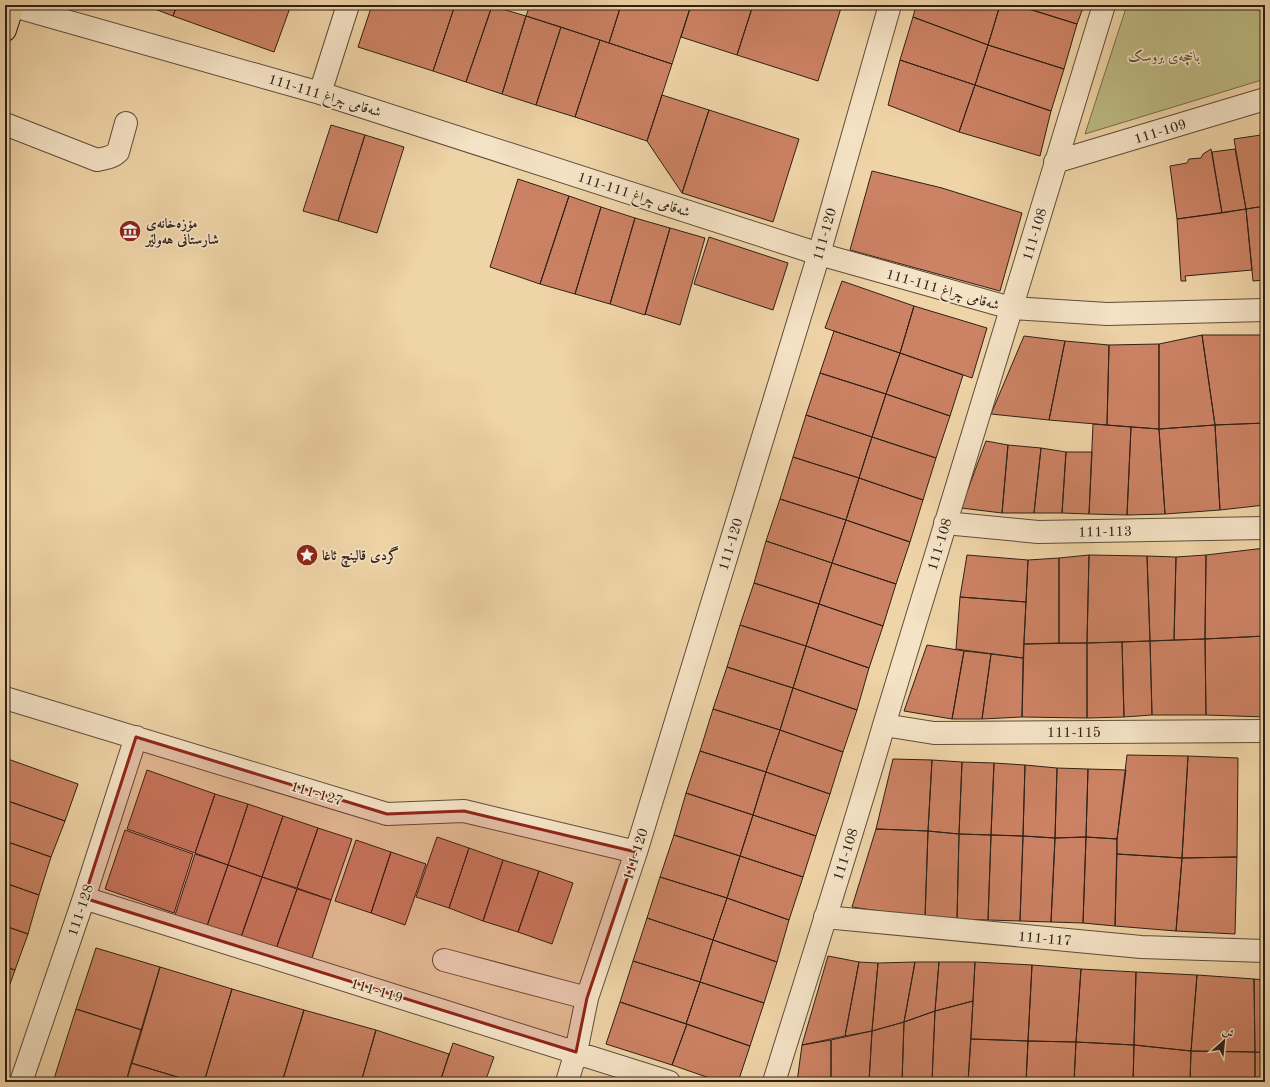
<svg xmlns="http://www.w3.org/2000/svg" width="1270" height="1087" font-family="'Old Standard TT',Amiri,serif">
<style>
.green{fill:#bebb84;stroke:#766e4e}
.building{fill:#cc8264;stroke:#2e2017}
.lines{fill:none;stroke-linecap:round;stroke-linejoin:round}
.minor-casing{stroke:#5e4d3b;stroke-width:24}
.major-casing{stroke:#2e2017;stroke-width:24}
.minor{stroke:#f5e3c6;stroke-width:22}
.major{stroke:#efd4a7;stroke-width:22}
.marked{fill:#8f2418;fill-opacity:0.2;stroke:#8f2418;stroke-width:3;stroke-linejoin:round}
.labels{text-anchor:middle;stroke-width:3.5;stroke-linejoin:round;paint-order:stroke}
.park-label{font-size:14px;font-style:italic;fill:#524732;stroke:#f5e3c6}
.street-label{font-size:14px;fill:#2e2017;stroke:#f5e3c6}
.poi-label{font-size:14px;font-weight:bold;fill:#2e2017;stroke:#f5e3c6;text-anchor:start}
</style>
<rect width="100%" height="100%" fill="#efd4a7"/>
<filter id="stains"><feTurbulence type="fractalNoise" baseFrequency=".005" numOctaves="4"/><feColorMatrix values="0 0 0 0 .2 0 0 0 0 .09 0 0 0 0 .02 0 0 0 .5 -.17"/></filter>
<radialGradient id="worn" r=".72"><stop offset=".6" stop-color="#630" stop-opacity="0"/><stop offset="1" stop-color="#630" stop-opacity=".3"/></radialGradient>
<!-- green -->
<path class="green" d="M1127,5H1265V79L1085,134Z"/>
<!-- building -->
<path class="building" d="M144,5H177L173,16Z
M177,5H291L274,52L173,16Z
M372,5H455L433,71L358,47Z
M455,5H488L492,6L466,82L433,71Z
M530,5H621L609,43L526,16Z
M621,5H691L672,64L609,43Z
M691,5H753L737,55L681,37Z
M753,5H842L818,81L737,55Z
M916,5H1000L988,45L913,17Z
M1000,5H1016L1077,24L1064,69L988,45Z
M1016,5H1084L1077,24Z
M492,6L526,16L502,94L466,82Z
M526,16L561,27L536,105L502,94Z
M913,17L988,45L975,85L900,60Z
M561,27L600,40L575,117L536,105Z
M600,40L672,64L647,141L575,117Z
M988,45L1064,69L1051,111L975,85Z
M900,60L975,85L959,132L888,105Z
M975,85L1051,111L1040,156L959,132Z
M662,95L709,110L682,193L647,141Z
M709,110L799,139L773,222L682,193Z
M331,125L365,135L338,221L303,211Z
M1265,134V152L1261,135Z
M365,135L404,147L377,233L338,221Z
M1261,135L1265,152V206L1246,209L1234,139Z
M1211,149L1222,213L1177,219L1170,166L1187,163L1189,159L1201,158L1203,154Z
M1235,149L1246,209L1222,213L1212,152Z
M872,171L942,188L1022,213L1000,291L850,250Z
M518,179L569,196L540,284L490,267Z
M569,196L601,207L575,294L540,284Z
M1265,206V280L1253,281L1246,209Z
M601,207L635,218L610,304L575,294Z
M1246,209L1252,270L1185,276L1186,281H1181L1177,219Z
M635,218L670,228L645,315L610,304Z
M670,228L705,238L680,325L645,314Z
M709,237L788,263L773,310L694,284Z
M842,281L914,306L900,353L825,328Z
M914,306L987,328L972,378L900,353Z
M834,331L900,353L886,394L820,373Z
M1202,335L1215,425L1159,429V344Z
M1202,335H1265V423L1215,425Z
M1024,336L1065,341L1049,420L991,414Z
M1065,341L1109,345L1107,425L1049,420Z
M1159,344V429L1107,425L1109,345Z
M900,353L963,375L950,416L886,394Z
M820,373L886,394L872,437L806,415Z
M886,394L950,416L936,458L872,437Z
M806,415L872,437L859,478L793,457Z
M1265,423V505L1220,510L1215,425Z
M1093,424L1131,427L1127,515L1089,514Z
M1215,425L1220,510L1165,514L1159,429Z
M1131,427L1159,429L1165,514L1127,515Z
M872,437L936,458L923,500L859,478Z
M986,441L1008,445L1002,513L961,508Z
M1008,445L1041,448L1034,513H1002Z
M1041,448L1066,452L1062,513H1034Z
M1066,452H1092L1089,514L1062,513Z
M793,457L859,478L846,520L780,499Z
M859,478L923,500L910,542L846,520Z
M780,499L846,520L832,563L766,541Z
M846,520L910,542L896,584L832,563Z
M766,541L832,563L819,604L754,583Z
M1265,548V636L1205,639L1206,555Z
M967,555L1028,560L1026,602L960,597Z
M1089,555L1147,556L1150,641L1087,643Z
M1089,555L1087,643H1059V558Z
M1206,555L1205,639L1174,640L1176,557Z
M1147,556L1176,557L1174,640L1150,641Z
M1059,558V643L1024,644L1028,560Z
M832,563L896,584L883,626L819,604Z
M754,583L819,604L806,646L740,625Z
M960,597L1026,602L1023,658L956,649Z
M819,604L883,626L869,668L806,646Z
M740,625L806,646L793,688L727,667Z
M1265,636V717L1206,715L1205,639Z
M1205,639L1206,715H1152L1150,641Z
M1150,641L1152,715L1124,717L1122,642Z
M1122,642L1124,717L1087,718V643Z
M1087,643V718L1022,717L1024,644Z
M927,645L964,651L952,719L904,711Z
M806,646L869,668L857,710L793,688Z
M964,651L991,654L982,719H952Z
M991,654L1023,658L1022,717L982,719Z
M727,667L793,688L780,730L713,709Z
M793,688L857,710L843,752L780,730Z
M713,709L780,730L766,772L700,751Z
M780,730L843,752L830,794L766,772Z
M700,751L766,772L753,815L686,793Z
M1127,755L1188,756L1182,858L1117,854V839Z
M1188,756L1238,758L1237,857L1182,858Z
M5,758L78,784L65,821L5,800Z
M893,759L932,760L928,831L876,829Z
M932,760L962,762L959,834L928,831Z
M962,762L994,763L991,835L959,834Z
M994,763L1025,765L1023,836L991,835Z
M1025,765L1057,768L1055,838L1023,836Z
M1057,768L1088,769L1086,837L1055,838Z
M1088,769L1126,770L1117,839L1086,837Z
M147,770L215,794L195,853L127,829Z
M766,772L830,794L816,836L753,815Z
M686,793L753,815L740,856L674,835Z
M215,794L248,804L228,865L195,853Z
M5,800L65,821L51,857L5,841Z
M248,804L283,816L262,877L228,865Z
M753,815L816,836L803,877L740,856Z
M283,816L318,828L297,888L262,877Z
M318,828L352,839L331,900L297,888Z
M876,829L928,831L925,918L852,907Z
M125,830L193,854L174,913L105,889Z
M928,831L959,834L957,919L925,918Z
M959,834L991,835L988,920L957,919Z
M674,835L740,856L727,898L660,877Z
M991,835L1023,836L1020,921L988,920Z
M1023,836L1055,838L1051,922L1020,921Z
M437,837L469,848L449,908L416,897Z
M1086,837L1117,839L1115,926L1083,923Z
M1086,837L1083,923L1051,922L1055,838Z
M356,840L391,852L371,913L335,901Z
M5,841L51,857L39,895L5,883Z
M469,848L503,860L483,921L449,908Z
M391,852L426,864L405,925L371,913Z
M195,854L228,865L207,926L175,915Z
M1117,854L1182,858L1176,931L1115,926Z
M740,856L803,877L789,920L727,898Z
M1237,857L1235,934L1176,931L1182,858Z
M503,860L539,871L518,932L483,921Z
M228,865L262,877L241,937L207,926Z
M539,871L573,883L552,944L518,932Z
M262,877L297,889L276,949L241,937Z
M660,877L727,898L713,940L647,918Z
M5,883L39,895L28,934L5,926Z
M297,889L331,900L311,961L276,949Z
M727,898L789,920L777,962L713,940Z
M647,918L713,940L700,982L633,961Z
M5,926L28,934L15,970L5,967Z
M713,940L777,962L764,1003L700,982Z
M96,948L160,967L142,1030L76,1009Z
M828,956L859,962L845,1036L802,1045Z
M633,961L700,982L686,1024L620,1002Z
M859,962L878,963L872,1031L845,1036Z
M915,962H939L935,1011L904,1022Z
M915,962L904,1022L872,1031L878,963Z
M939,962H975L973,1001L935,1011Z
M975,962L1032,965L1028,1041L971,1039Z
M1032,965L1081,969L1076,1042L1028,1041Z
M5,967L15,970L5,998Z
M160,967L232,989L204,1082H194L131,1063Z
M1081,969L1136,972L1134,1045L1076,1042Z
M1136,972L1197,975L1191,1051L1134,1045Z
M1197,975L1254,979L1255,1052L1191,1051Z
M1254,979L1265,980V1053L1255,1052Z
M700,982L764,1003L750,1046L686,1024Z
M232,989L304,1010L282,1082H204Z
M973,1001L968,1082H932L935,1011Z
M620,1002L687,1024L672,1065L606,1044Z
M76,1009L142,1030L126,1082H53Z
M304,1010L376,1030L361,1082H282Z
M935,1011L932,1082H902L904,1022Z
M904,1022L902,1082H869L872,1031Z
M687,1024L750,1046L738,1082H721L672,1065Z
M376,1030L449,1054L440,1082H361Z
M872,1031L869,1082H831V1040Z
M971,1039L1028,1041L1026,1082H968Z
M831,1040V1082H797L802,1045Z
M1028,1041L1076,1042L1074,1082H1026Z
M1076,1042L1134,1045L1133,1082H1074Z
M453,1043L494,1057L485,1082H440Z
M1134,1045L1191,1051L1190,1082H1133Z
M1191,1051L1255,1052V1082H1190Z
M1255,1052L1265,1053V1082H1255Z
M131,1063L194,1082H126Z"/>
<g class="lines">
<!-- minor casing -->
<g class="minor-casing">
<path id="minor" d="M13,6L320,93L819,254L1011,308L1107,314L1265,310
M320,93L348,5
M5,124L97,160C105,158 112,158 118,152L126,123
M1055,162L1265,99
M945,523L1038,532L1265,528
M5,698L387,814L464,811L636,852
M884,725L934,733L1265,731
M84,898L669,1082
M825,917L1141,947L1265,951
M444,960L587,998
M21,1082L84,898L136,737
M567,1082L576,1052L587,998L636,852L819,254L890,5
M774,1082C811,963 849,845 884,725L1104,5"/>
</g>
<!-- major casing -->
<g class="major-casing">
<path id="major" d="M5,30L13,5"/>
</g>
<!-- minor -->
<use href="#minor" class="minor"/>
<!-- major -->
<use href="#major" class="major"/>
</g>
<!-- marked area -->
<path class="marked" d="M136,737L387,814L464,811L636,852L587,998L576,1052L84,898Z"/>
<!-- icons -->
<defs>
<g id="museum-disc" transform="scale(1.15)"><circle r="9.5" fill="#8f2418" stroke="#f5e3c6"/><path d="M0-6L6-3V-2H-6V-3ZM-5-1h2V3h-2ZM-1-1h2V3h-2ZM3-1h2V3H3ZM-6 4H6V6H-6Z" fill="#fff"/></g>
<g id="sight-disc" transform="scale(1.15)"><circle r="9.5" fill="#8f2418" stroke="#f5e3c6"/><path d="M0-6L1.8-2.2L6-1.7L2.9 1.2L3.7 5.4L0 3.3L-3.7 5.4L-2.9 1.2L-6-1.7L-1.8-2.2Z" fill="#fff"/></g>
</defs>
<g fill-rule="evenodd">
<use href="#museum-disc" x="130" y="231"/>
<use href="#sight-disc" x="307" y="555"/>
</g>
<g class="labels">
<!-- park labels -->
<g class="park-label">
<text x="1164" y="61">باخچەی بروسک</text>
</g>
<!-- street labels -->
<g class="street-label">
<text transform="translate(325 95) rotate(17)" y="5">شەقامی چراغ 111-111</text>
<text transform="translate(1160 131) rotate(-17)" y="5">111-109</text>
<text transform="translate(634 194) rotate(18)" y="5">شەقامی چراغ 111-111</text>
<text transform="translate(824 234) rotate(-74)" y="5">111-120</text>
<text transform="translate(1034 234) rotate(-73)" y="5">111-108</text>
<text transform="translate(943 289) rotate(16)" y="5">شەقامی چراغ 111-111</text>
<text transform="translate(1105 531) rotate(-1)" y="5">111-113</text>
<text transform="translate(730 544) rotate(-73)" y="5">111-120</text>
<text transform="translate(939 544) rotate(-73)" y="5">111-108</text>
<text x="1074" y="737">111-115</text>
<text transform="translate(317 793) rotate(17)" y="5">111-127</text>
<text transform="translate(635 854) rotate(-72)" y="5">111-120</text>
<text transform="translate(845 854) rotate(-72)" y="5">111-108</text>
<text transform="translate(80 910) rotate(-71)" y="5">111-128</text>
<text transform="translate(1045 938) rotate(5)" y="5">111-117</text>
<text transform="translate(377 990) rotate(17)" y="5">111-119</text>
</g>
<!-- poi labels -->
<g class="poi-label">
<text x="146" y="228">مۆزەخانەی<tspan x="146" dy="16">شارستانی هەولێر</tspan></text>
<text x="322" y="560">گردی قالینچ ئاغا</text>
</g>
</g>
<!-- margin -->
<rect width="1270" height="1087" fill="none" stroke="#efd4a7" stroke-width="20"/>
<rect x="6" y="6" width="1258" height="1075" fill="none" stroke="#2e2017" stroke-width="2"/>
<rect x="10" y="10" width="1250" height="1067" fill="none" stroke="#2e2017"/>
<!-- north arrow -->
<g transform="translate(1224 1041) rotate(27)" stroke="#f5e3c6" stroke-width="3" paint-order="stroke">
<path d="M0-3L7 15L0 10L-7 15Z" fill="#2e2017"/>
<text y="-6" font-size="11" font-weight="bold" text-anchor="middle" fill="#2e2017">ش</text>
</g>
<rect width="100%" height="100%" filter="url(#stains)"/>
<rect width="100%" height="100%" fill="url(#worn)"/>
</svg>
